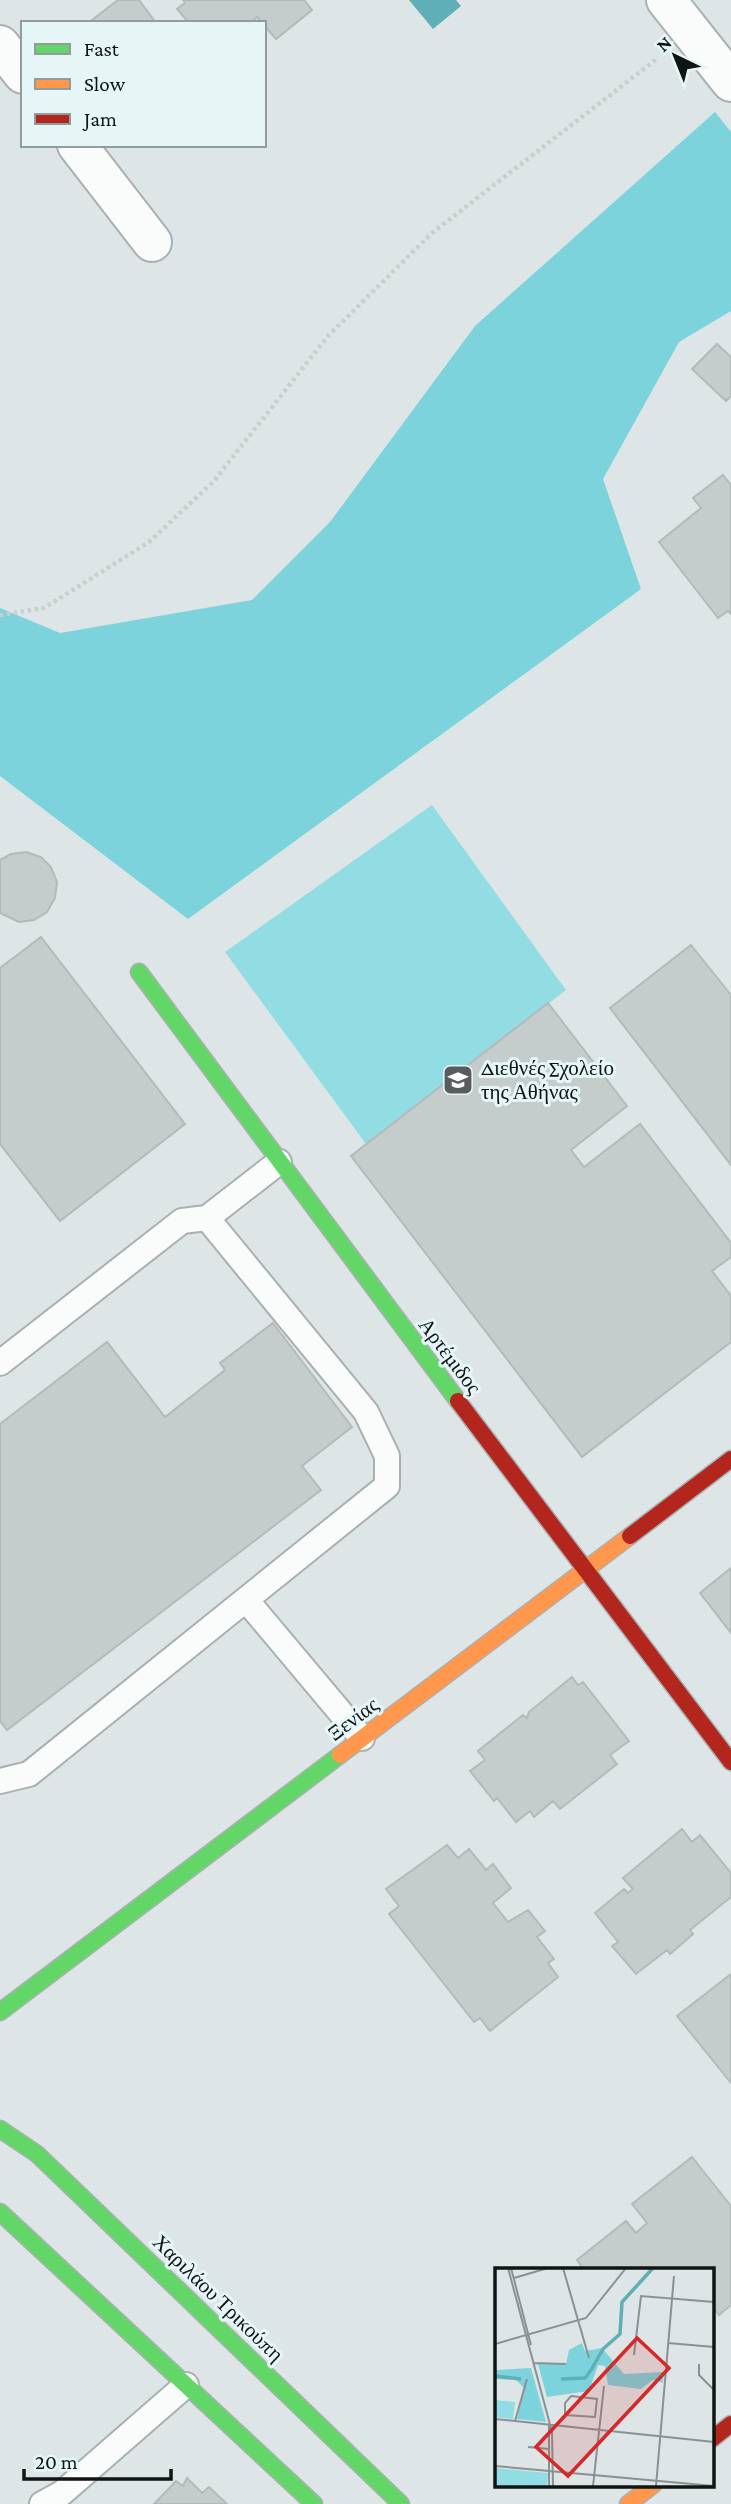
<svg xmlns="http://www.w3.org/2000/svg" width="731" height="2504" font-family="'Crimson Pro',serif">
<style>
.green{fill:#92dce3}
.forest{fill:#7cd3db}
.water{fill:#5fafb6}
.building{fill:#c5cccc;stroke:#b3babb;stroke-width:2}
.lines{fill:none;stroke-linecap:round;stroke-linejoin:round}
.lane-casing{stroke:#aab0b1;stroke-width:28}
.street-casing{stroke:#aab0b1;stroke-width:42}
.fast-casing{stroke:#aab0b1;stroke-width:19}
.slow-casing{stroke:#aab0b1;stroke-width:19}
.jam-casing{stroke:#aab0b1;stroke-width:19}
.path{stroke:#cbcece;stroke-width:4.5;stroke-dasharray:3.5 3.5;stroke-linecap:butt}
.lane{stroke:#fafbfb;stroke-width:24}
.street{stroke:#fafbfb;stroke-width:38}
.fast{stroke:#63d668;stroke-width:16}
.slow{stroke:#ff974d;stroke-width:16}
.jam{stroke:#b3261e;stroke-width:16}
.labels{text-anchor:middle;stroke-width:6;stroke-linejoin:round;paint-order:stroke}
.poi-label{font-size:21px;fill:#0f1415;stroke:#e6f6f7;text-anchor:start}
.street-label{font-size:21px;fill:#0f1415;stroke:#e6f6f7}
.inset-river{fill:none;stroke:#5fafb6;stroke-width:3.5}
.inset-road{fill:none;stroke:#8b9192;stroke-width:2}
.view{fill:#d62828;fill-opacity:0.15;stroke:#d62828;stroke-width:3.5}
.inset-edge{fill:none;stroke:#0f1415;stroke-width:3.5}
</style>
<rect width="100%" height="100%" fill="#dde5e6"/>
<!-- green -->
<path class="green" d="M432,805L566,990L366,1144L225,952Z"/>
<!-- forest -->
<path class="forest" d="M715,112L731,132V311L679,342L603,479L641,589L188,919L0,776V608L60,633L252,600L330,522L475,326Z"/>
<!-- water -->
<path class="water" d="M409,0H456L461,6L433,29Z"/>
<!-- building -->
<path class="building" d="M118,0H139L156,23H88Z
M183,0H304L312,10L276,39L257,17L250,23H189L177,9L185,3Z
M717,344L731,357V396L726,401L692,369Z
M723,475L731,485V614L728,611L718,618L659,542L701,508L693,498Z
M26,852L41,857L51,867L57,882L55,898L47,912L34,920L19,922L0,913V860L11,854Z
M41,937L185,1124L60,1221L0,1144V968Z
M691,945L731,995V1165L610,1008Z
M548,1003L627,1106L571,1150L584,1167L640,1124L731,1243V1257L712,1271L731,1296V1342L582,1457L351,1156Z
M273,1323L352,1427L302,1466L321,1490L7,1730L0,1721V1424L107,1342L165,1417L225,1370L220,1363Z
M731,1568V1633L700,1593Z
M572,1677L578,1685L583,1682L629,1741L610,1755L617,1764L560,1809L553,1801L534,1817L530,1811L516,1822L497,1798L494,1801L470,1771L485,1760L478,1751L523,1715L527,1718L529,1712Z
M682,1829L692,1842L700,1835L731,1873V1897L690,1930L693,1934L670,1954L667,1950L636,1974L612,1946L618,1942L595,1913L624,1889L628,1893L633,1889L623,1878Z
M447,1845L458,1858L469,1849L486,1870L493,1864L511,1888L493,1903L508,1922L528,1910L545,1931L537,1937L554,1959L548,1963L558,1977L490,2031L480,2018L474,2022L389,1914L399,1906L386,1889Z
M731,1974V2083L677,2016Z
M692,2157L731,2206V2305L719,2315L712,2306V2270H584L577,2260L626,2221L636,2233L647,2223L632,2204Z
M187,2478L202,2493L209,2487L227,2504H154L176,2481L183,2486Z"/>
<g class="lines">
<!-- lane casing -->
<g class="lane-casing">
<path id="lane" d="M207,1218L279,1162
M0,1363L182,1221L207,1218L366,1412L387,1456V1486L29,1774L0,1781
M247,1601L362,1738
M42,2504L62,2493L186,2385"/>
</g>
<!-- street casing -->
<g class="street-casing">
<path id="street" d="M666,0L731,82
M0,45L23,74
M77,145L152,242"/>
</g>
<!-- fast casing -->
<g class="fast-casing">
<path id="fast" d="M139,972L458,1401
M0,2012L340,1755
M0,2129L37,2154L401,2504
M0,2212L314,2504"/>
</g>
<!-- slow casing -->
<g class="slow-casing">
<path id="slow" d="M340,1755L630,1536
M628,2504L653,2485"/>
</g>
<!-- jam casing -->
<g class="jam-casing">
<path id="jam" d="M458,1401L731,1762
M630,1536L731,1459
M712,2439L731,2424"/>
</g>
<!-- path -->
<path class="path" d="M0,615L44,608L149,542L214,481L328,336L432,233L658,58"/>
<!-- lane -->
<use href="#lane" class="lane"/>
<!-- street -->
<use href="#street" class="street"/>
<!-- fast -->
<use href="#fast" class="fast"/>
<!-- slow -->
<use href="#slow" class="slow"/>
<!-- jam -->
<use href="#jam" class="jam"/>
</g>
<!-- icons -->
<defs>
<g id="school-square" transform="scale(1.575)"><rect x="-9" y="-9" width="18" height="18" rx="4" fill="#575d5e" stroke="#e6f6f7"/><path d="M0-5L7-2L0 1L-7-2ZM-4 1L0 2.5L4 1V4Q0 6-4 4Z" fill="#fff"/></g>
</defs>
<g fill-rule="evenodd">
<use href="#school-square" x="458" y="1080"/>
</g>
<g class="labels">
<!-- poi labels -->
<g class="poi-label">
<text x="481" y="1075">Διεθνές Σχολείο<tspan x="481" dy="24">της Αθήνας</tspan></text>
</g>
<!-- street labels -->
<g class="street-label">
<text transform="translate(450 1356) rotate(53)" y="7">Αρτέμιδος</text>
<text transform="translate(353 1719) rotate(-37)" y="7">Ξενίας</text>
<text transform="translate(218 2298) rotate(44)" y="7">Χαριλάου Τρικούπη</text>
</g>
</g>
<!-- overview -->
<g transform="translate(495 2268)">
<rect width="219" height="219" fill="#dde5e6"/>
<path d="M0,132L20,134L18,151L0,149ZM0,200L53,205L52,218H0Z" fill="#92dce3"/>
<path d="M87,75L90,83L107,80L129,106L169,104L168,115L158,112L146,121L113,117L110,98L103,97L94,123L52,129L43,96H71L74,82ZM36,100L51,154L22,151L29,120L21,112L0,111V102Z" fill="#7cd3db"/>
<path class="inset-river" d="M0,108L26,111M66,111L90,110L96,102L108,81L125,66L127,34L158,0"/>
<path class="inset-road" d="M13,0L57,164L58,218M16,0L36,77M68,0L94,90M19,10L53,0M173,75L219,79M0,76L91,50L131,0M139,87L146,28L219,34M39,95L71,96M204,96V107L219,122M76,128L102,131L100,149L70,147V135ZM0,151L219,174M20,153L32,111M54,157V218M33,179L54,181M0,198L219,218M98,218L109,118M161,218L179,8"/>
<path class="view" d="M142,70L174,100L73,208L41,179Z"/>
<rect width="219" height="219" class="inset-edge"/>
</g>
<!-- legend -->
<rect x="21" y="21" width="245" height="126" fill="#e6f6f7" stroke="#909c9d" stroke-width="2"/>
<rect x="35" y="44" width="35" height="10" fill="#63d668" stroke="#909c9d" stroke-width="2"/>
<text x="84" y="56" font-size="21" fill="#0f1415">Fast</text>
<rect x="35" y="79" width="35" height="10" fill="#ff974d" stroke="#909c9d" stroke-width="2"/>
<text x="84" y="91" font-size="21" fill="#0f1415">Slow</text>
<rect x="35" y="114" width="35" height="10" fill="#b3261e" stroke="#909c9d" stroke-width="2"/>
<text x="84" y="126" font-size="21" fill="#0f1415">Jam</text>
<!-- north arrow -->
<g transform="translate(675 56) rotate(317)" stroke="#e6f6f7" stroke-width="5" paint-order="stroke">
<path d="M0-5L12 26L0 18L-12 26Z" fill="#0f1415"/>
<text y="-10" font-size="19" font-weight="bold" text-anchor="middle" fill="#0f1415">N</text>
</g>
<!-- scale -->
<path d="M24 2469v10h147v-10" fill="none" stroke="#0f1415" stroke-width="3.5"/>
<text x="35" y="2469" font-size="21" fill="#0f1415" stroke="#e6f6f7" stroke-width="5" paint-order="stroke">20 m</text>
</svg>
